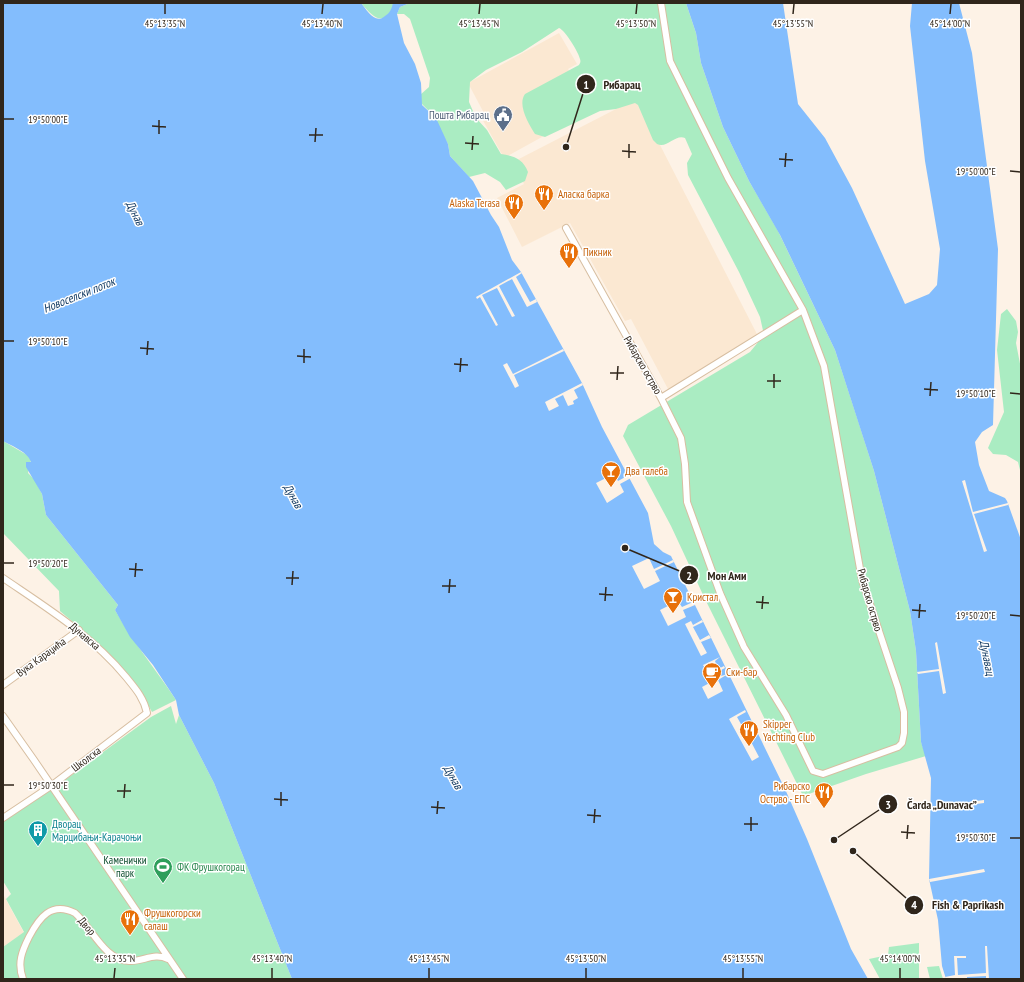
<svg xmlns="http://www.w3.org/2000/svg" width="1024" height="982" font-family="'PT Sans Narrow',sans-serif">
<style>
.built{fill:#fbe8d2}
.green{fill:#aaecc2}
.water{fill:#83bdfd}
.pier{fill:#fdf2e6}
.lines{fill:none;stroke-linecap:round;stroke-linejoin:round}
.minor-casing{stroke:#d7bea1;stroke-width:8}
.minor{stroke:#fff;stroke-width:6}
.ticks{fill:none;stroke:#30261b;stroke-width:1.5}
.labels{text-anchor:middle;stroke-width:3;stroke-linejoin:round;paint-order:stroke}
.service-label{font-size:11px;fill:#4e5e75;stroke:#fff;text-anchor:end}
.food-label{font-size:11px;fill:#c56008;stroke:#fff;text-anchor:start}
.street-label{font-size:11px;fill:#30261b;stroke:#fff}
.culture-label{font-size:11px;fill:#0d838f;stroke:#fff;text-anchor:start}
.park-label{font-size:11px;fill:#0d4e2e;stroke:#fff}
.leisure-label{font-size:11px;fill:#27864d;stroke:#fff;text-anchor:start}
.water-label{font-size:12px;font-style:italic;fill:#0a335c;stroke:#fff}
.ticks-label{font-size:10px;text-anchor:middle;fill:#30261b;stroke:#fff;stroke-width:3;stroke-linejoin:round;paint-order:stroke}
.leader{fill:none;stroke:#30261b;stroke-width:1.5}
.callout-dot{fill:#30261b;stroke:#fff;stroke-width:1.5}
.mark-label{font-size:12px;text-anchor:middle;font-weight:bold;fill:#fff}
.callout-label{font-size:12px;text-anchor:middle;font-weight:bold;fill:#30261b;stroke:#fff;stroke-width:3;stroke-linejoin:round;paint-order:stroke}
</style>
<rect width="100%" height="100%" fill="#fdf2e6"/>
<!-- built -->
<path class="built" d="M559,33L577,64L568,69L591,110L504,158L481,117L485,115L468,83Z
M651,91L660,145L759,338L668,389L631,319L625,321L570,223L522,247L497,198L524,184L513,162Z
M3,894L24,933L3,947Z"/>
<!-- green -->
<path class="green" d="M361,3H393L394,4C384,29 373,17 361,3Z
M410,3H686L696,33L701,63L723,127L749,181L778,231L835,350L859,424L874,471L910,611L916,651L921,742L926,756L866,774L803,796L705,599L671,526L623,436L628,425L750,352L764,335L760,317L739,272L688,175L687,163L692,154L685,138C675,134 667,149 657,144L653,140L638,105L635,103L616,109L600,111L545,137L535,134C529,124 517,105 525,94L579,65C580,63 581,62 580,59C579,53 565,30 559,28L522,52L486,70L470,82L469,102L476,118L487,130L501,154C514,156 523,159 528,172L525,181L506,190L500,182L485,173L469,177L450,156L448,144L431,113L421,103L420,95L429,87L430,78L410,19L404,14H397L400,7Z
M1007,309L1016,321L1018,332L1016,343L1021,369V474L1018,462L1006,455L993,454L988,448L1004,412L997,350L1001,314Z
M3,441L27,455L31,460L28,473L35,480L42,494L46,515L118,605L115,610C133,642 156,670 176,700L152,712C132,671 94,640 60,611L59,591L3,533Z
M171,706L176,724L179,715L214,783L292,979H3V947L24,932L6,899L11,894L3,881V821L54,788L151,717Z
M919,943V979H880L869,959L888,955L889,947Z
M939,966L943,979H930L927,967Z"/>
<!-- water -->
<path class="water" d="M3,3H361C367,10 375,25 385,16C390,13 392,8 393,3H410L400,7L397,14L404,43L415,64L421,83L422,105L436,118L448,144L450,156L473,181L491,215L499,227L512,260L521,272L582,383L602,427L648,513L654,544L663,552L671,556L785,789L807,839L851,949L868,979H292L214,783L179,715L176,700L153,665L130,637L115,610L118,605L46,515L42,494L26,467V462H31C28,452 12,446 3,441Z
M686,3H783L798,104L825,138L852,188L905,304L929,294L937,285L940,249L925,161L910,26L912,3H959L972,53L998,249L993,425L982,432L975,442L979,465L989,491L1005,498L1007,501L1021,540V979H946L942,966L938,920L929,879L931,778L921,742L916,651L910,611L874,471L835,350L780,235L749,181L723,127L701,63L696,33Z"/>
<!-- pier -->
<path class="pier" d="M521,272L522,273L516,277L530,302L536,299L537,302L527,307L512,279L499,286L515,316L512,317L497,288L482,295L498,325L496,326L480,297L477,299L476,297Z
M563,349L564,351L514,375L519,386L515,388L503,365L507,363L513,374Z
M582,383L583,385L574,390L578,398L573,401L574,404L568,406L563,395L555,399L559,406L549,411L545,402Z
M614,474L618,481L629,475L631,478L620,484L624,492L607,503L596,483Z
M965,480L973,512L1008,503V505L974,514L987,551L984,552L962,481Z
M649,558L654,569L673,560L674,562L655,571L660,581L644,589L632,566Z
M678,601L682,607L693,602L695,605L683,610L686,617L668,626L660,610Z
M702,620L703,622L693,627L700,640L709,635L711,638L701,642L707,653L701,656L685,624L691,621L693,625Z
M937,642L946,693L943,694L939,671L918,674L917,672L939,669L935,643Z
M720,657L715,661L718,669L724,666L725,668L719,671L721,676L728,674L718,680L723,691L708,699L702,687L717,679L711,680L703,665Z
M745,710L746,712L737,717L746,733L754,729L756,732L748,736L759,757L752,761L729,719Z
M984,800V803L930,810L931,807Z
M984,869L985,872L930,882L929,879Z
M985,946H987L989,979H986V976L967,977V979H946L945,977L955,975L954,956H966V958H957L958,975L986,973Z"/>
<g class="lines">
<!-- minor casing -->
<g class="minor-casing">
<path id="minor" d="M661,3L670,61L728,178L803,310L824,366L862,580L898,688L904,712V733L902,743L898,747L823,774L813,771L786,715L744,647L720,593L687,502L685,464L681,438L661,398
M566,228L661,398L803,310
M3,578C47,608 91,635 126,677C135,688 144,698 147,713L51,786L3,818
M3,685L79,630
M3,716L34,760L183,979
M23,979C17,963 22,951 29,937C39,918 51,901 75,913C92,928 105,961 129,961C143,962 154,952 168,959"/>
</g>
<!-- minor -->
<use href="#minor" class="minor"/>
</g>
<!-- ticks -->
<path class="ticks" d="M165,14V4M322,14L323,4M479,14L480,4M636,14L637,4M793,14L794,4M950,14L951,4M4,119H14M152,126L166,127M159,134V120M309,135H323M315,142L316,128M465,143L479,144M472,150L473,136M622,151L636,152M629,158V144M779,159L793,160M785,167L786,153M1010,171L1020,172M4,341H14M140,348L154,349M147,355L148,341M297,356L311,357M304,363V349M454,364L468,365M460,372L461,358M610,373H624M617,380L618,366M767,381H781M774,388V374M924,389L938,390M1010,393L1020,394M930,396L931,382M4,563H14M129,569L143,570M135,577L136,563M286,578H299M292,585L293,571M442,586H456M449,593L450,579M599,594L613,595M605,601L606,587M756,602L769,603M762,609L763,596M912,610L926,611M1010,615L1020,616M919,618L920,604M4,785H14M117,791H131M124,798L125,784M274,799L288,800M281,806V792M431,807L445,808M437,814L438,801M587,815L601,816M594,823L595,809M744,824H758M751,831V817M901,832L915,833M1010,838H1020M907,839L908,825M114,978L115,968M272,978V968M429,978V968M586,978V968M743,978V968M900,978V968"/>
<!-- icons -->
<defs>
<g id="civic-pin" transform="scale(1)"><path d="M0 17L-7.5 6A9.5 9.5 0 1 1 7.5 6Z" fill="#5c6f8a" stroke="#fff"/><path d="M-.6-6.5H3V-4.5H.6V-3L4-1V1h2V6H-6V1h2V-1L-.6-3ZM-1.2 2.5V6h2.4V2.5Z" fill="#fff"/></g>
<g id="restaurant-pin" transform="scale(1)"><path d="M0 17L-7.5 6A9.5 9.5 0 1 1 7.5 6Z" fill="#e8710a" stroke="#fff"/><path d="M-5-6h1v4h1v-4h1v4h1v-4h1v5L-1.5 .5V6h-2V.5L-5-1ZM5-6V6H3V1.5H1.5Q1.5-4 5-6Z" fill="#fff"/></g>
<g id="bar-pin" transform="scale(1)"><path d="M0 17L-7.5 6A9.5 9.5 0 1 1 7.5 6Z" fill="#e8710a" stroke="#fff"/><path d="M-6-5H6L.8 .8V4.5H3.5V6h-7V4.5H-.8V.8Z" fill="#fff"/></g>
<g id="cafe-pin" transform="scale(1)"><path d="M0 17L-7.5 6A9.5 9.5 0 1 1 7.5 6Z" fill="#e8710a" stroke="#fff"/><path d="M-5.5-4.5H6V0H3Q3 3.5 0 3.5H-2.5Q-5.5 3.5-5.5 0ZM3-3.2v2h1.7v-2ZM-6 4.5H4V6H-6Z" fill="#fff"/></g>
<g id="building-pin" transform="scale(1)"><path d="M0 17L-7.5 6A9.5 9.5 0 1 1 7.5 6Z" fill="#0f9aa8" stroke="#fff"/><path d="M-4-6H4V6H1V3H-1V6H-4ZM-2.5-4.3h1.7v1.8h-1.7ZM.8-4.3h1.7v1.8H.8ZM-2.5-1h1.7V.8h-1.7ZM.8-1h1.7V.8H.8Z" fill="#fff"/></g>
<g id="stadium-pin" transform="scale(1)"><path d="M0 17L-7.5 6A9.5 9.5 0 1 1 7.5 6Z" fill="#2e9e5b" stroke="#fff"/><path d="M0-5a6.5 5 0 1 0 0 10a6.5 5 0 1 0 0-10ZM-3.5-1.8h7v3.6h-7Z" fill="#fff"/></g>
</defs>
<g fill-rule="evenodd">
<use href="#civic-pin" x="503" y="115"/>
<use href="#restaurant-pin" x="544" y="194"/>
<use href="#restaurant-pin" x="514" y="203"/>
<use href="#restaurant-pin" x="569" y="252"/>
<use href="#bar-pin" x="611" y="471"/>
<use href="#bar-pin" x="673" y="597"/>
<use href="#cafe-pin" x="712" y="672"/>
<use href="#restaurant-pin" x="749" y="730"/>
<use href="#restaurant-pin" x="824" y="792"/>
<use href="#building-pin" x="38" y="830"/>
<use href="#stadium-pin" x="163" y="867"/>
<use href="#restaurant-pin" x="130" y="919"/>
</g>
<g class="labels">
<!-- service labels -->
<g class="service-label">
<text x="489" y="119">Пошта Рибарац</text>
</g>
<!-- food labels -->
<g class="food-label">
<text x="558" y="198">Аласка барка</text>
<text x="500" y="207" text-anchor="end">Alaska Terasa</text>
<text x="583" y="256">Пикник</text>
<text x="625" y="475">Два галеба</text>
<text x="687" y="601">Кристал</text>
<text x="726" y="676">Ски-бар</text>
<text x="763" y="728">Skipper<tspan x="763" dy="13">Yachting Club</tspan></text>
<text x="810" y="790" text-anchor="end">Рибарско<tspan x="810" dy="13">Острво - ЕПС</tspan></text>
<text x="144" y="917">Фрушкогорски<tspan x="144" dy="13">салаш</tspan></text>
</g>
<!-- street labels -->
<g class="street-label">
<text transform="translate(643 365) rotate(60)" y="4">Рибарско острво</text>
<text transform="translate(870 600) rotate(74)" y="4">Рибарско острво</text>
<text transform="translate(85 636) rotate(40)" y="4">Дунавска</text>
<text transform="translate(41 657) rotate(-36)" y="4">Вука Караџића</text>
<text transform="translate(86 759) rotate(-37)" y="4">Школска</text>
<text transform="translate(87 926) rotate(49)" y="4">Двор</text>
</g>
<!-- culture labels -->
<g class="culture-label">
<text x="52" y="828">Дворац<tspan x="52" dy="13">Марцибањи-Карачоњи</tspan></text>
</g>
<!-- park labels -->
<g class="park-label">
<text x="125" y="864">Каменички<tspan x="125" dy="13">парк</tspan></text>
</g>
<!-- leisure labels -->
<g class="leisure-label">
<text x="177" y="871">ФК Фрушкогорац</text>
</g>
<!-- water labels -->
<g class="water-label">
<text transform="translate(135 213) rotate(63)" y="4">Дунав</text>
<text transform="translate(79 295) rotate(-22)" y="4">Новоселски поток</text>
<text transform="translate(293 496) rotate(60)" y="4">Дунав</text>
<text transform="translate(987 658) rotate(79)" y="4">Дунавац</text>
<text transform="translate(453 777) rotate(60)" y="4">Дунав</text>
</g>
</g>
<g class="ticks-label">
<text x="165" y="27">45°13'35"N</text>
<text x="322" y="27">45°13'40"N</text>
<text x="479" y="27">45°13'45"N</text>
<text x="636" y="27">45°13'50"N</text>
<text x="793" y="27">45°13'55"N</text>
<text x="950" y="27">45°14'00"N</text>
<text x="48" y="123">19°50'00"E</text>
<text x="976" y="175">19°50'00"E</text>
<text x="48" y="345">19°50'10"E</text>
<text x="976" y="397">19°50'10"E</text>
<text x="48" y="567">19°50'20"E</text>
<text x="976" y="619">19°50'20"E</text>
<text x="48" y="789">19°50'30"E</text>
<text x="976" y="841">19°50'30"E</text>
<text x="115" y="962">45°13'35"N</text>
<text x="272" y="962">45°13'40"N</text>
<text x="429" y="962">45°13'45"N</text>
<text x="586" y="962">45°13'50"N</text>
<text x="743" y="962">45°13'55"N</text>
<text x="900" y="962">45°14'00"N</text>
</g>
<!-- callouts -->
<path class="leader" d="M566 147L586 84M625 548L689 575M834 840L888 804M853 851L914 905"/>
<g class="callout-dot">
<circle cx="566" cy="147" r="4"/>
<circle cx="625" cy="548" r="4"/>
<circle cx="834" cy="840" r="4"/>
<circle cx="853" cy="851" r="4"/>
<circle cx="586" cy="84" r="10"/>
<circle cx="689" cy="575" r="10"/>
<circle cx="888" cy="804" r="10"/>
<circle cx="914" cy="905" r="10"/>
</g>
<g class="mark-label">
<text x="586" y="89">1</text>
<text x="689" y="580">2</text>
<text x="888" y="809">3</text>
<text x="914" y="909">4</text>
</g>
<g class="callout-label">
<text x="622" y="89">Рибарац</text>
<text x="727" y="580">Мон Ами</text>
<text x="942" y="809">Čarda „Dunavac”</text>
<text x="968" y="909">Fish &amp; Paprikash</text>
</g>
<!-- border -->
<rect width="1024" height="982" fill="none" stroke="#30261b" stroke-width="8"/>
</svg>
